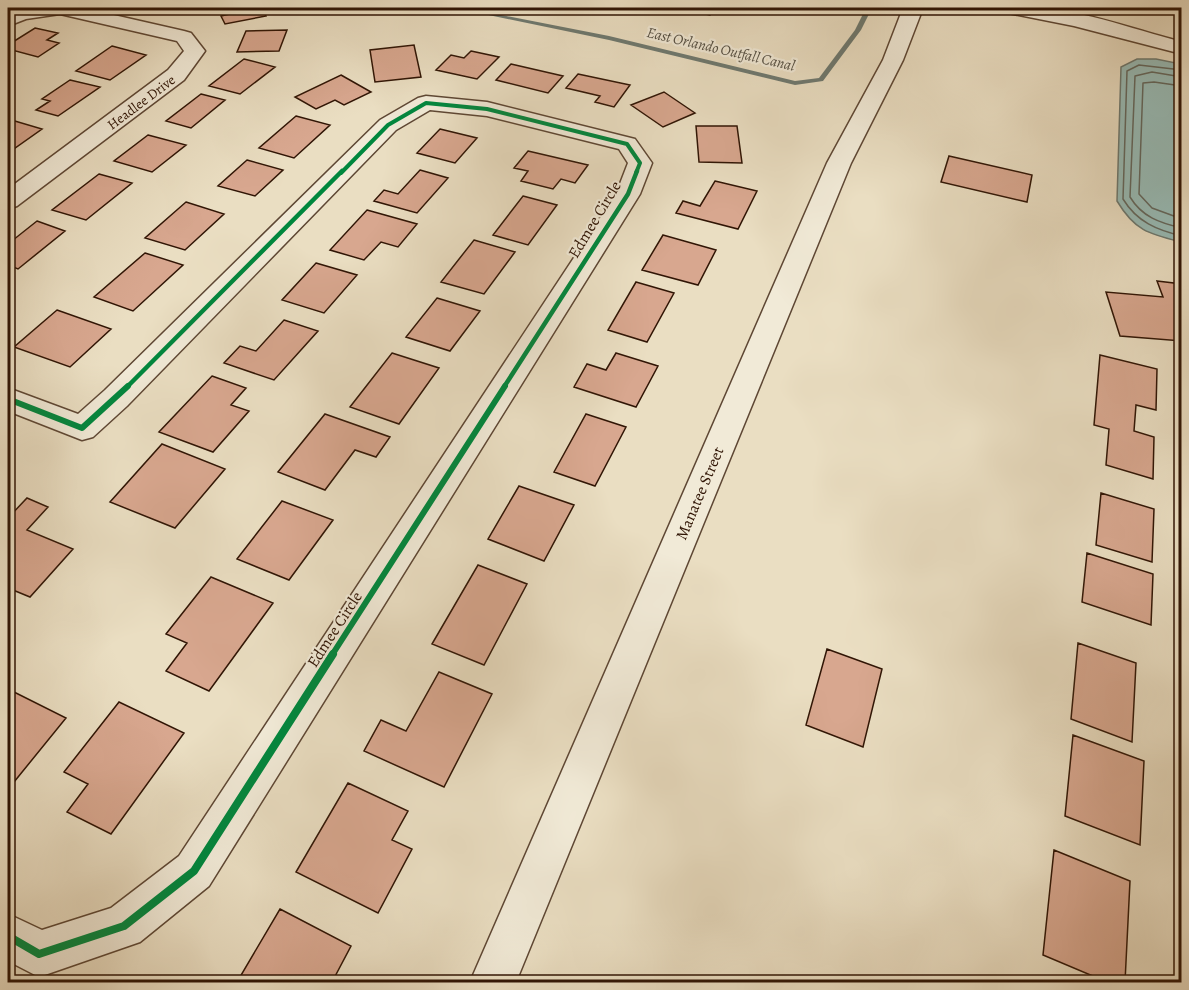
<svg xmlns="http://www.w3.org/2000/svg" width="1189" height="990" font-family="Alegreya,serif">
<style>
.water{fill:#98bcb7;stroke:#6e7970;stroke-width:1.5}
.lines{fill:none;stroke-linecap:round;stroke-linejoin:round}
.shore{stroke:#64685e;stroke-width:1.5}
.stream{fill:#6e7970;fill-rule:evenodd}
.building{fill:#d8a78f;stroke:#301505;stroke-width:1.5}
.minor-casing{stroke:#5e4734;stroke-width:3}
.minor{fill:#f1ead7;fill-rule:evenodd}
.cycleway-far3-casing{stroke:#f1ead7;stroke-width:6}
.cycleway-far2-casing{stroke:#f1ead7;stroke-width:8}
.cycleway-far1-casing{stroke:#f1ead7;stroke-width:10}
.cycleway-casing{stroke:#f1ead7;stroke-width:11}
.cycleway-far3{stroke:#00873e;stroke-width:4}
.cycleway-far2{stroke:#00873e;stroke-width:4.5}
.cycleway-far1{stroke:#00873e;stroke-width:6}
.cycleway{stroke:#00873e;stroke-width:8}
.labels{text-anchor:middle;stroke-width:4.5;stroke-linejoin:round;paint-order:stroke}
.far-street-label{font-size:14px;fill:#301505;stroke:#f1ead7}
.far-water-label{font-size:15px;font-style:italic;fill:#544f43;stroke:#f1ead7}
.street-label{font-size:16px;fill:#301505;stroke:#f1ead7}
</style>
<rect width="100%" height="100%" fill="#eadec2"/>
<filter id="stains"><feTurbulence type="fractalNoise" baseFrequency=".00333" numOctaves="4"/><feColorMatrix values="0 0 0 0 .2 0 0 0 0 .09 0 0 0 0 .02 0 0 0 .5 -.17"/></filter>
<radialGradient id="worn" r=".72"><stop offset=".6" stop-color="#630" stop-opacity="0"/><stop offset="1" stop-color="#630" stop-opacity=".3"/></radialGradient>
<!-- water -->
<path class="water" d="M1137,59H1156L1181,64V242C1149,234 1135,231 1117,201L1121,67Z"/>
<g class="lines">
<!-- shore -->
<path class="shore" d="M1182,70L1139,65L1127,71L1123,199C1137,222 1157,230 1182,236
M1182,77L1152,72L1135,76L1130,197C1142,217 1160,223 1182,228
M1182,86L1154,82L1143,83L1139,194L1152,208L1182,219"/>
<!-- stream -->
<path class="stream" d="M455,8H465L609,36L795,81L819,78L855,30L866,8H872L861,30L823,81L795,85L609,40Z"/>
</g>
<!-- building -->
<path class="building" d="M227,8H262L266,16L225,24L221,16L230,14Z
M674,8H716L710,15Z
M35,28L58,33L47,40L59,43L38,57L8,49V45Z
M287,30L279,51L237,52L246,31Z
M414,45L421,77L375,82L370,50Z
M112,46L146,55L110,80L76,71Z
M471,51L499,57L477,79L436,70L451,55L464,58Z
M244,59L275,67L240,94L209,86Z
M511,64L563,76L548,93L496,80Z
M578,74L630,85L614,107L595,102L600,96L566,88Z
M341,75L371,92L344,105L335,100L316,109L295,97Z
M70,80L100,87L58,116L36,110L50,101L42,99Z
M664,92L695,113L663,127L631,105Z
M201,94L225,100L191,128L166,121Z
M296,116L330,125L294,158L259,148Z
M8,119L42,129L8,153Z
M696,126H737L742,163L699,162Z
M440,129L477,138L455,163L417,153Z
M148,135L186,145L152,172L114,161Z
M528,151L588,165L575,183L561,179L553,189L521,181L528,171L514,168Z
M949,156L1032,175L1027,202L941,182Z
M247,160L283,170L255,196L218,186Z
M420,170L448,178L417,213L374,201L384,190L398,194Z
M99,174L132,183L86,220L52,210Z
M715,181L757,191L738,229L676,213L683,201L700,206Z
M523,196L557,205L528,245L493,235Z
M186,202L224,214L185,250L145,238Z
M367,210L417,224L398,247L381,242L364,260L330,250Z
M37,221L65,231L18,269L8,265V244Z
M663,235L716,250L698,285L642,270Z
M474,240L515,252L484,294L441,282Z
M145,253L183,265L133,311L94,297Z
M316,263L357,275L324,313L282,300Z
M1157,281L1182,284V341L1120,336L1106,292L1163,297Z
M636,282L674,293L647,342L608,330Z
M437,298L480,311L450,351L406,337Z
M57,310L111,329L70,367L14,347Z
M284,320L318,331L274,380L224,363L240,346L256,351Z
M392,353L439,368L399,424L350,407Z
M616,353L658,366L636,407L574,387L587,364L606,370Z
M1100,355L1157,369L1156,410L1136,405L1134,431L1154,437L1153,479L1106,465L1109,429L1094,425Z
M212,376L246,388L231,405L249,411L213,452L159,432Z
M325,414L390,437L376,457L355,450L325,490L278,472Z
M586,414L626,427L595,486L554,472Z
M162,444L225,469L175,528L110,502Z
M519,486L574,505L544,561L488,539Z
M1101,493L1154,509L1152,562L1096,545Z
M27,498L48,507L27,530L73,549L30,597L8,588V518Z
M282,501L333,520L289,580L237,559Z
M1087,553L1153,574L1151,625L1082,602Z
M478,565L527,584L484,665L432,644Z
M211,577L273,603L209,691L166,671L187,643L166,634Z
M1078,643L1136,663L1132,742L1071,719Z
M827,649L882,669L863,747L806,725Z
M439,672L492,694L444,787L364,751L381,720L406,731Z
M8,689L66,718L14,782L8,779Z
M119,702L184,733L111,834L67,812L88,784L64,772Z
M1073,735L1144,761L1140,845L1065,816Z
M348,783L408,811L392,840L412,849L378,913L296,872Z
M1054,850L1130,881L1125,982H1107L1043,955Z
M280,909L351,946L332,982H237Z"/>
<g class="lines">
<!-- minor casing -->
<g class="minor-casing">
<path id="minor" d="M21,8H83L184,31L191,33L205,51L184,80L17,206L8,209V189L168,70L184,51L177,41L60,14L26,19L8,26V13Z
M903,8H923L903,60L851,163L516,982H470L827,163L883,60Z
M1000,8C1060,1 1124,27 1182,42V54L1074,26L1003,12Z
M426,96L487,102L635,139L652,163L640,194L209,886L140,942L39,977L8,961V914L42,930L111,908L179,856L616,194L628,163L619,149L487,116L430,110L396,130L127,406L93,437L82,440L8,411V388L78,414L105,390L380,120L418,98Z"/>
</g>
<!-- minor -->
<use href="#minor" class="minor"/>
<!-- cycleway-far3 casing -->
<g class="cycleway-far3-casing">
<path id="cycleway-far3" d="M341,173L388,125L426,103L487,109L627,144L640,163L636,173"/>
</g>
<!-- cycleway-far2 casing -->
<g class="cycleway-far2-casing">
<path id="cycleway-far2" d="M127,387L342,171
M504,387L628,194L637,171"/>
</g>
<!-- cycleway-far1 casing -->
<g class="cycleway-far1-casing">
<path id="cycleway-far1" d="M8,399L82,428L128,386
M332,655L505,386"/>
</g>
<!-- cycleway casing -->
<g class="cycleway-casing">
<path id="cycleway" d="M8,936L39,954L124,926L194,871L333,654"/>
</g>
<!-- cycleway-far3 -->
<use href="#cycleway-far3" class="cycleway-far3"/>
<!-- cycleway-far2 -->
<use href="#cycleway-far2" class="cycleway-far2"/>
<!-- cycleway-far1 -->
<use href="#cycleway-far1" class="cycleway-far1"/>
<!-- cycleway -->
<use href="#cycleway" class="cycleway"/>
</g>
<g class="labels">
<!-- far-street labels -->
<g class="far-street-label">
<text transform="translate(141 102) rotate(-37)" y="5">Headlee Drive</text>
</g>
<!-- far-water labels -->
<g class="far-water-label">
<text transform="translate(721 49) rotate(13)" y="5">East Orlando Outfall Canal</text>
</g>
<!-- street labels -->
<g class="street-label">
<text transform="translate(594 219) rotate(-59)" y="6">Edmee Circle</text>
<text transform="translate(699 493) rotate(-67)" y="6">Manatee Street</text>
<text transform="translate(334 629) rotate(-57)" y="6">Edmee Circle</text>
</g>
</g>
<!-- margin -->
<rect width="1189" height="990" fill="none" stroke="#eadec2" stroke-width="30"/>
<rect x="9" y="9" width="1171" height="972" fill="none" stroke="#301505" stroke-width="3"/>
<rect x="15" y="15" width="1159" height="960" fill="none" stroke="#301505" stroke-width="1.5"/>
<rect width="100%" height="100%" filter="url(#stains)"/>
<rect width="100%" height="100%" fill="url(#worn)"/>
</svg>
